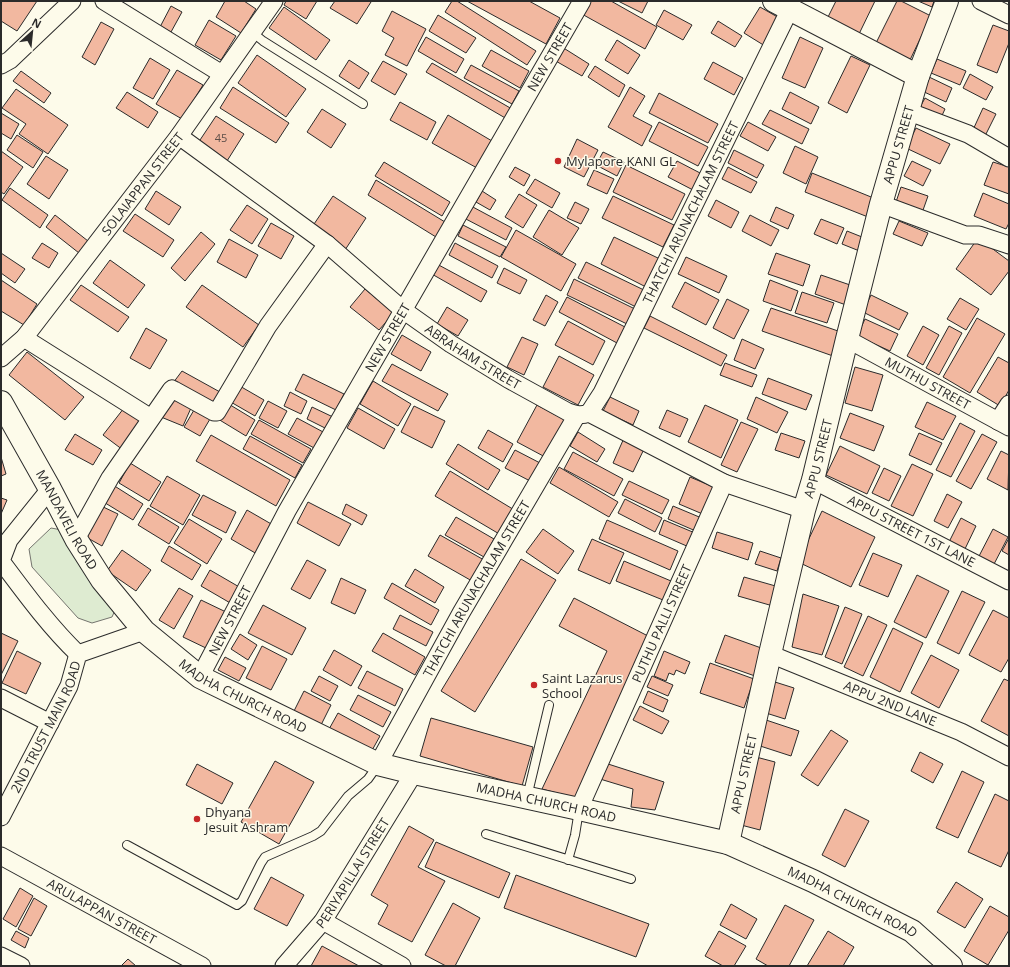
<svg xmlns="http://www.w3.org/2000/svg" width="1010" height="967" font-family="'Open Sans',sans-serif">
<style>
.green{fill:#deebd1;stroke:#74746e}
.building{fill:#f2b8a0;stroke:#2b2b2b}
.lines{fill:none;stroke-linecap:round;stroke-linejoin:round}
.lane-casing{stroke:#2b2b2b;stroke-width:10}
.street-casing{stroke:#2b2b2b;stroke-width:19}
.secondary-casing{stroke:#2b2b2b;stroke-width:24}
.lane{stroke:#fdfbea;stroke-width:8}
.street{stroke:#fdfbea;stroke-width:17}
.secondary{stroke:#fdfbea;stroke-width:22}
.poi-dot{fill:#c62828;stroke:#fdfbea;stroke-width:1.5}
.labels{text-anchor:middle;stroke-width:3;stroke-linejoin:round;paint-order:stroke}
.number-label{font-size:11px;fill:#5d4e48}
.street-label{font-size:13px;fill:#2b2b2b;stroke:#fdfbea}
.poi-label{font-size:13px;fill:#2b2b2b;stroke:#fdfbea;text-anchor:start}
</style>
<rect width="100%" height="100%" fill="#fdfbea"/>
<!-- green -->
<path class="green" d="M51,528L62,530L116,608L112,617L92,623L78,618L32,567L29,549Z"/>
<!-- building -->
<path class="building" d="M1,1H37L17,31L1,21Z
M225,1H244L256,9L241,33L216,17Z
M286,1H317L306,19L284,5Z
M335,1H369L371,2L357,24L330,8Z
M452,1H457L536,51L527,65L445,12Z
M467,1H529L560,18L546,44Z
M587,1H611L657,27L645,49L580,13Z
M618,1H648L642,13Z
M836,1H875L859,34L827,19Z
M897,1H901L931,16L910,60L876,43Z
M918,1H934L932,7Z
M171,6L182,12L171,32L160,27Z
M284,7L330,40L316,60L269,28Z
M760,7L781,19L765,46L744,33Z
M664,10L692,25L683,40L656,25Z
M392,11L426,29L407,66L385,55L394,38L382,31Z
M438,15L476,38L466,53L429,31Z
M209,20L236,36L221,60L195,45Z
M718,21L742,36L735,47L711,33Z
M101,22L114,29L95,65L82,57Z
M993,25L1009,31V43L997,73L977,65Z
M426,37L464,59L456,73L418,51Z
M800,37L823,48L805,88L782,78Z
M617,40L640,55L628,74L605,60Z
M562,47L589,64L582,76L554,60Z
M491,50L529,71L520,88L482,66Z
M257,55L306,89L286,117L238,83Z
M851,56L870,65L847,113L828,103Z
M150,58L170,70L153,99L133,88Z
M937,59L966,71L960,85L931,73Z
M349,60L369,73L359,89L339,76Z
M383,61L407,74L395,95L371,81Z
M713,62L743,78L734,95L704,79Z
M432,63L512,109L507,119L426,72Z
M471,65L519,91L512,104L464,78Z
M595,66L625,85L619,97L588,77Z
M177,70L203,85L182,119L156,104Z
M21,71L51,93L44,103L13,81Z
M970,74L993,87L986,100L963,88Z
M929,77L952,88L946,102L922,91Z
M233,87L289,123L276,143L220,108Z
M630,87L645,96L633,116L652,126L642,146L608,127Z
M16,89L68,125L48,154L19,134L26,124L2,108Z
M127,92L158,112L148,128L116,108Z
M790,92L819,107L811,124L782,109Z
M659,93L718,124L708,143L649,113Z
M925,98L945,109L939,122L918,111Z
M400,102L436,122L427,140L390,120Z
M983,108L996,114L984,138L972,132Z
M322,109L346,124L331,148L307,132Z
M770,110L809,129L802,144L762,124Z
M1,113L19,124L11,139L1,133Z
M448,115L492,141L477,168L432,143Z
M216,116L244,134L227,161L198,143Z
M659,122L708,147L698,166L649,141Z
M748,122L776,137L768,151L740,136Z
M916,128L950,144L940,164L906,148Z
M17,135L43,152L33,168L7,150Z
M577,139L598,150L584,177L564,167Z
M795,146L818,157L806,184L783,173Z
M734,150L764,165L757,178L728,163Z
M1,151L23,167L4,194L1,192Z
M603,152L624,162L617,176L596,165Z
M46,156L68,170L49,199L27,184Z
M677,161L702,174L693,190L668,177Z
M912,161L931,170L923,186L904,176Z
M384,162L450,202L442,216L375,176Z
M993,162L1009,167V194L984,185Z
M626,165L685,194L672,220L613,192Z
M515,167L530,175L524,186L509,177Z
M728,167L757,182L751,193L722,179Z
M594,170L614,179L607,194L587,185Z
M812,173L876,199L868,217L805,192Z
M535,179L560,193L552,208L526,193Z
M376,180L445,222L436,237L368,195Z
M901,187L928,196L922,213L895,205Z
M10,188L48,215L40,228L2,200Z
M156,191L181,207L169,225L145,209Z
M482,191L496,200L490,210L476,202Z
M983,193L1009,204V223L1006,229L974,216Z
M519,194L537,205L523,228L505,217Z
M333,196L366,218L345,250L312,227Z
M613,196L674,225L663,247L602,218Z
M716,200L739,212L731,228L708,216Z
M575,202L589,209L581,224L567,218Z
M247,205L268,219L252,244L230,230Z
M471,206L512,228L506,240L464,218Z
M776,207L794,215L788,229L770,221Z
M549,210L579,228L562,255L533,237Z
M135,214L174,240L163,257L123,231Z
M55,215L88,241L79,253L46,227Z
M750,215L779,230L771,246L742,231Z
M821,219L844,228L837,244L814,234Z
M899,221L928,233L922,246L893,234Z
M271,223L294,236L281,259L258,246Z
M463,225L506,247L500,257L458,236Z
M516,230L576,264L561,291L501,257Z
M847,231L867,239L862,252L842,244Z
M201,232L215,244L185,281L171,268Z
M614,237L660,259L646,287L601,264Z
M978,238L1009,261V271L991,295L956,269Z
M229,239L258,255L246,278L217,262Z
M42,243L58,253L49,268L32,258Z
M455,243L498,266L492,278L449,255Z
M1,253L25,269L15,283L1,273Z
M776,253L810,265L803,286L768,274Z
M686,257L727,276L719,293L678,274Z
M110,260L145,285L128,308L93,283Z
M586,262L646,291L638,308L578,278Z
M435,263L487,291L481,302L430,273Z
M504,268L527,280L520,294L497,283Z
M821,275L856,287L849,306L815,294Z
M574,279L635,309L627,324L567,295Z
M1,280L37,304L24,325L1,311Z
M770,280L798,291L791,311L763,301Z
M685,282L719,300L706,325L672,307Z
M81,285L129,317L118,332L70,300Z
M202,285L259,325L243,347L186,307Z
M365,289L394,313L379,330L350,307Z
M802,292L834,303L827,323L795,313Z
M546,295L558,302L545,326L533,320Z
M871,295L908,313L899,330L863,312Z
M567,297L625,327L617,343L559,312Z
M960,298L979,309L966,330L947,319Z
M727,299L749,310L734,339L713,328Z
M447,307L468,320L458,336L437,324Z
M771,308L841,332L833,356L762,331Z
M650,316L727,355L721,366L644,328Z
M977,318L1005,334L970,393L943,377Z
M865,319L898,334L890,351L857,336Z
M568,321L605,341L593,365L555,345Z
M923,326L939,335L923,365L907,356Z
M949,326L962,333L939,375L926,368Z
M146,328L167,340L150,369L130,358Z
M402,335L431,352L421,371L391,354Z
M522,337L538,344L524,375L507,367Z
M742,339L764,349L755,369L734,360Z
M27,352L84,397L65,420L9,375Z
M559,356L594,375L578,405L543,387Z
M998,357L1009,363V390L1000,406L977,392Z
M725,363L757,375L752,387L720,375Z
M392,364L448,394L438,411L382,381Z
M855,367L883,375L872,411L845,403Z
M182,371L220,392L211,406L173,383Z
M303,374L344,394L336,410L295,390Z
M768,378L812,395L806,410L762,394Z
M373,381L411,404L398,426L360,404Z
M238,385L264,400L255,416L229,401Z
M290,392L307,401L301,414L284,406Z
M610,397L639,411L633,425L603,411Z
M756,397L788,412L777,433L747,419Z
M170,398L191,408L183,426L161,417Z
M268,401L287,411L278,428L259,418Z
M927,402L956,416L943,440L915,427Z
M227,403L255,420L246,436L218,419Z
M537,405L567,421L547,458L517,442Z
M705,405L738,420L721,458L688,442Z
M414,406L445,421L432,448L401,432Z
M312,407L333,417L327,429L307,419Z
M124,408L143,422L123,450L103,435Z
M358,408L395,429L384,449L347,428Z
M194,410L210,419L200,436L184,427Z
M667,410L688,419L680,437L659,428Z
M850,413L884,426L874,451L840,438Z
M297,418L325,433L316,449L288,434Z
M259,420L311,449L303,463L251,434Z
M741,422L758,429L737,472L721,465Z
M960,423L975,431L951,477L936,470Z
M488,430L513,444L503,462L478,448Z
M578,432L605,449L597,462L570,446Z
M781,433L805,441L799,458L775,450Z
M919,433L942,443L931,465L909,455Z
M75,434L102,450L93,465L65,450Z
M982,434L997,442L971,489L956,481Z
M211,435L290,480L276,506L196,461Z
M250,436L302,465L295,478L243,449Z
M624,438L645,447L633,472L613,463Z
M458,444L500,470L488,490L446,464Z
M840,446L880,466L867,494L826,475Z
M515,450L542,464L532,482L505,468Z
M1001,451L1009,455L1008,490L987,479Z
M573,452L623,479L614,496L564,469Z
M1,457L6,474L1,476Z
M130,463L161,482L149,501L119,483Z
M912,464L933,474L913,516L891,506Z
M559,467L618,502L609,517L550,483Z
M884,468L901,476L889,501L872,493Z
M450,471L516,511L501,535L435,496Z
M167,476L200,495L183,525L150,506Z
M690,477L716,488L705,515L679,504Z
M629,481L669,500L662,514L622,495Z
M113,485L143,504L133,520L102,501Z
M947,494L962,502L948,528L934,521Z
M203,495L236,512L226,533L192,515Z
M1,498L7,500L1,514Z
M625,499L662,518L655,532L618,513Z
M308,502L351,524L339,546L297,523Z
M346,504L367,515L362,525L342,514Z
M99,505L118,514L102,546L84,536Z
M673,506L704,519L698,532L668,519Z
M148,508L179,527L169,544L138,525Z
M247,510L273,525L257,554L231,539Z
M822,511L875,537L851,587L798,562Z
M456,517L494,539L484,557L445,535Z
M961,518L976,526L964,551L948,544Z
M189,519L222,539L207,564L174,543Z
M607,520L678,551L670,570L599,539Z
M664,520L695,533L689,547L659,534Z
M543,529L574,551L558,574L526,552Z
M993,529L1008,537L992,568L977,560Z
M717,532L753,543L748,560L712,548Z
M440,535L484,560L472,581L428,556Z
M1009,538V555L1002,551Z
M592,539L624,553L610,584L578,570Z
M169,546L201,565L192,580L161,561Z
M122,550L151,570L136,591L107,571Z
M760,551L781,558L777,571L755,564Z
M873,553L902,565L888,597L859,585Z
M521,559L556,580L475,712L441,691Z
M307,560L326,570L310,599L291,589Z
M624,561L671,581L663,600L616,581Z
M415,569L444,587L435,603L405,586Z
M210,570L241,588L232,604L201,586Z
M917,575L949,591L926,638L894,622Z
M744,577L779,587L773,606L738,596Z
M341,578L366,590L355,614L331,603Z
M392,583L439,610L431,625L384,598Z
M179,588L193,596L174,629L159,620Z
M962,591L985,602L959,654L937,643Z
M803,594L839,606L822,655L792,647Z
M574,598L648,636L579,799L542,789L607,651L559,626Z
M201,600L226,612L208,649L183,637Z
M263,605L306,628L292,655L248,633Z
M845,607L862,614L842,664L825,657Z
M993,610L1009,618V658L1001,672L969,655Z
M400,615L433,632L426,646L393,629Z
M868,616L887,625L863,676L844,667Z
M893,628L923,643L900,692L870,677Z
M1,633L18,641L1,675Z
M383,633L425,657L415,675L372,651Z
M240,634L257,645L248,660L231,649Z
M725,635L764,649L755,676L715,662Z
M262,646L287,659L271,690L246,678Z
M334,650L362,666L351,686L323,670Z
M17,651L41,663L26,694L2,683Z
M664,651L690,662L685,674L676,670L674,675L669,673L666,681L654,676Z
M931,655L959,670L939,708L911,693Z
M225,657L246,668L239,681L218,670Z
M710,663L754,679L744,708L700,693Z
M367,671L403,689L395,706L358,688Z
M319,676L338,686L330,701L311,691Z
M652,676L673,685L668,696L647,687Z
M1004,679L1009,681V736L981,721Z
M775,682L794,688L785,719L766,713Z
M304,691L331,705L319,729L292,715Z
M648,691L668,700L663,712L643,703Z
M358,695L391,712L383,727L350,710Z
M640,706L669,721L662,734L633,720Z
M338,713L380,736L370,754L328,731Z
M431,718L533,747L522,786L420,756Z
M763,719L799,731L791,756L754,744Z
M831,730L848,741L818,786L801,775Z
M920,752L943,764L933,783L911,771Z
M756,757L775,762L760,830L741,825Z
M275,761L314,782L279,844L241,822Z
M605,763L664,782L655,810L631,807L633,789L600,779Z
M197,764L233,783L222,804L186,785Z
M962,771L984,782L958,838L936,828Z
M995,794L1009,801V850L1001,867L968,852Z
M845,809L869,821L845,867L822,855Z
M409,826L434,840L418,867L445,881L412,942L378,924L388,905L371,895Z
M436,842L510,873L499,898L425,867Z
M516,875L649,924L636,957L504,908Z
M271,877L304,895L287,926L254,909Z
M956,882L983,899L965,928L937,912Z
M20,888L33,896L16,927L3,919Z
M34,898L47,906L31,936L18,929Z
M453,903L480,918L455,966H446L425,955Z
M731,904L757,919L746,939L720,925Z
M785,905L814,920L789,966H768L756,959Z
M990,906L1009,917V930L988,965L964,951Z
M16,931L29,938L25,948L11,940Z
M719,931L746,946L734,966H723L705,956Z
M828,931L854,947L843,966H807Z
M322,946L359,966H311Z
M128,959L136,966H121Z"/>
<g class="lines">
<!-- lane casing -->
<g class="lane-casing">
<path id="lane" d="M252,32L263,41L363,104
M527,797L549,705
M486,834L631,879
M127,845L237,905L242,901L261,863L265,857L313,836L321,831L348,796L368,779L378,765
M568,860L575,835L579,810"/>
</g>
<!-- street casing -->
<g class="street-casing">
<g id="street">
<path d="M104,1L222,74"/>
<path d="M981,1L1009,15"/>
<path d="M1,65L10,60L72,1"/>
<path d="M907,111L968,134L1009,158"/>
<path id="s1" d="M179,136L327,244L403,310L451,344L508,379L568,412C576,415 581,416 589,413L724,483L804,510"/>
<path d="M881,204L965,235H979L1009,245"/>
<path d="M24,338L151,418"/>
<path id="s2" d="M847,339L1009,427"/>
<path id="s3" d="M1,358L24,338L179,136L274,1"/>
<path id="s4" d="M589,413L602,393L790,9"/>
<path d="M998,421L1009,404"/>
<path id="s5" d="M813,480L1009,581"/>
<path d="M50,489L9,540L1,561C25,593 49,626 78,654"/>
<path d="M76,539L110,478L171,390L172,389L174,390L214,412H217L268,326L327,244"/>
<path id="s6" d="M770,654L961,732L1009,757"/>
<path id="s7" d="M200,677L287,511L582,1"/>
<path d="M1,698L50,723"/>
<path id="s8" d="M378,764L461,613L577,415"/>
<path id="s9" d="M579,809L724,483"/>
<path id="s10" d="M1,817L69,686L78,654L144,631"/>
<path id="s11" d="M1,856L202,966"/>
<path d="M323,921L402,966"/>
<path d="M1,956L21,966"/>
<path id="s12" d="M284,966L323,921L414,773"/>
</g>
</g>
<!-- secondary casing -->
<g class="secondary-casing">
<g id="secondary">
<path d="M774,1L918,76"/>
<path id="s13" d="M1,402L50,489L76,539L102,580L144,631L200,677L378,764L414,773L579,809L728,843L813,881L912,931L951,966"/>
<path id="s14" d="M728,843L770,654L804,510L813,480L847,339L881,204L918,76L947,1"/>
</g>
</g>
<!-- lane -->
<use href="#lane" class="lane"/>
<!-- street -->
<use href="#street" class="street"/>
<!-- secondary -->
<use href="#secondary" class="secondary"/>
</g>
<!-- markers -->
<g class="poi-dot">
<circle cx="558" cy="161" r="4"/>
<circle cx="534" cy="685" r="4"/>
<circle cx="197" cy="819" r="4"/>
</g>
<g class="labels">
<!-- number labels -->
<g class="number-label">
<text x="221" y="142">45</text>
</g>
<!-- street labels -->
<g class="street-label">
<text dy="5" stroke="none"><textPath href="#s7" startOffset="712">NEW STREET</textPath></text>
<text dy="5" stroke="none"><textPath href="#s14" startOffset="719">APPU STREET</textPath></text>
<text dy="5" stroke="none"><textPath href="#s3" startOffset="225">SOLAIAPPAN STREET</textPath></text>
<text dy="5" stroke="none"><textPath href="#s4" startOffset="225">THATCHI ARUNACHALAM STREET</textPath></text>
<text dy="5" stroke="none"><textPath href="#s7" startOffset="388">NEW STREET</textPath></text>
<text dy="5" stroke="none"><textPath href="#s1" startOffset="368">ABRAHAM STREET</textPath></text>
<text dy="5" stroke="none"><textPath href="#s2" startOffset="92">MUTHU STREET</textPath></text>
<text dy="5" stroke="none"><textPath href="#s14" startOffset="395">APPU STREET</textPath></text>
<text dy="5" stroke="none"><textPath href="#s13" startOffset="135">MANDAVELI ROAD</textPath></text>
<text dy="5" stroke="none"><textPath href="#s5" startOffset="111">APPU STREET 1ST LANE</textPath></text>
<text dy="5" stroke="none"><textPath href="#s8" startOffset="201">THATCHI ARUNACHALAM STREET</textPath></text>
<text dy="5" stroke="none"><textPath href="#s7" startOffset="64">NEW STREET</textPath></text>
<text dy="5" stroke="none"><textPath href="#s9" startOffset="203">PUTHU PALLI STREET</textPath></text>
<text dy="5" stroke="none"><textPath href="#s13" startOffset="390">MADHA CHURCH ROAD</textPath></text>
<text dy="5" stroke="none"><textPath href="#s6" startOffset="130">APPU 2ND LANE</textPath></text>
<text dy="5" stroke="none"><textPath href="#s10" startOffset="101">2ND TRUST MAIN ROAD</textPath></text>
<text dy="5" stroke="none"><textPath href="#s14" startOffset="71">APPU STREET</textPath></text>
<text dy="5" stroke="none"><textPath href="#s13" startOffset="714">MADHA CHURCH ROAD</textPath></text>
<text dy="5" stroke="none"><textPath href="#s12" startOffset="116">PERIYAPILLAI STREET</textPath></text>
<text dy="5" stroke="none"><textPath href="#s13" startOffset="1038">MADHA CHURCH ROAD</textPath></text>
<text dy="5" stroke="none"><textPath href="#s11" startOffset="115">ARULAPPAN STREET</textPath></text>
</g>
<!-- poi labels -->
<g class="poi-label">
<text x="566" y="166">Mylapore KANI GL</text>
<text x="542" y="683">Saint Lazarus<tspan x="542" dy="15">School</tspan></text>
<text x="205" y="817">Dhyana<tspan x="205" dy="15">Jesuit Ashram</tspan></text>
</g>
</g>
<!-- border -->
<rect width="1010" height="967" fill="none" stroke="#2b2b2b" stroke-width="4"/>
<!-- north arrow -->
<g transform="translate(32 32) rotate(27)" stroke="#fdfbea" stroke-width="3" paint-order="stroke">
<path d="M0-3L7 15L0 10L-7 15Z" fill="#2b2b2b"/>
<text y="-6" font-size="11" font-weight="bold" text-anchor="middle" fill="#2b2b2b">N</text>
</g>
</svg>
